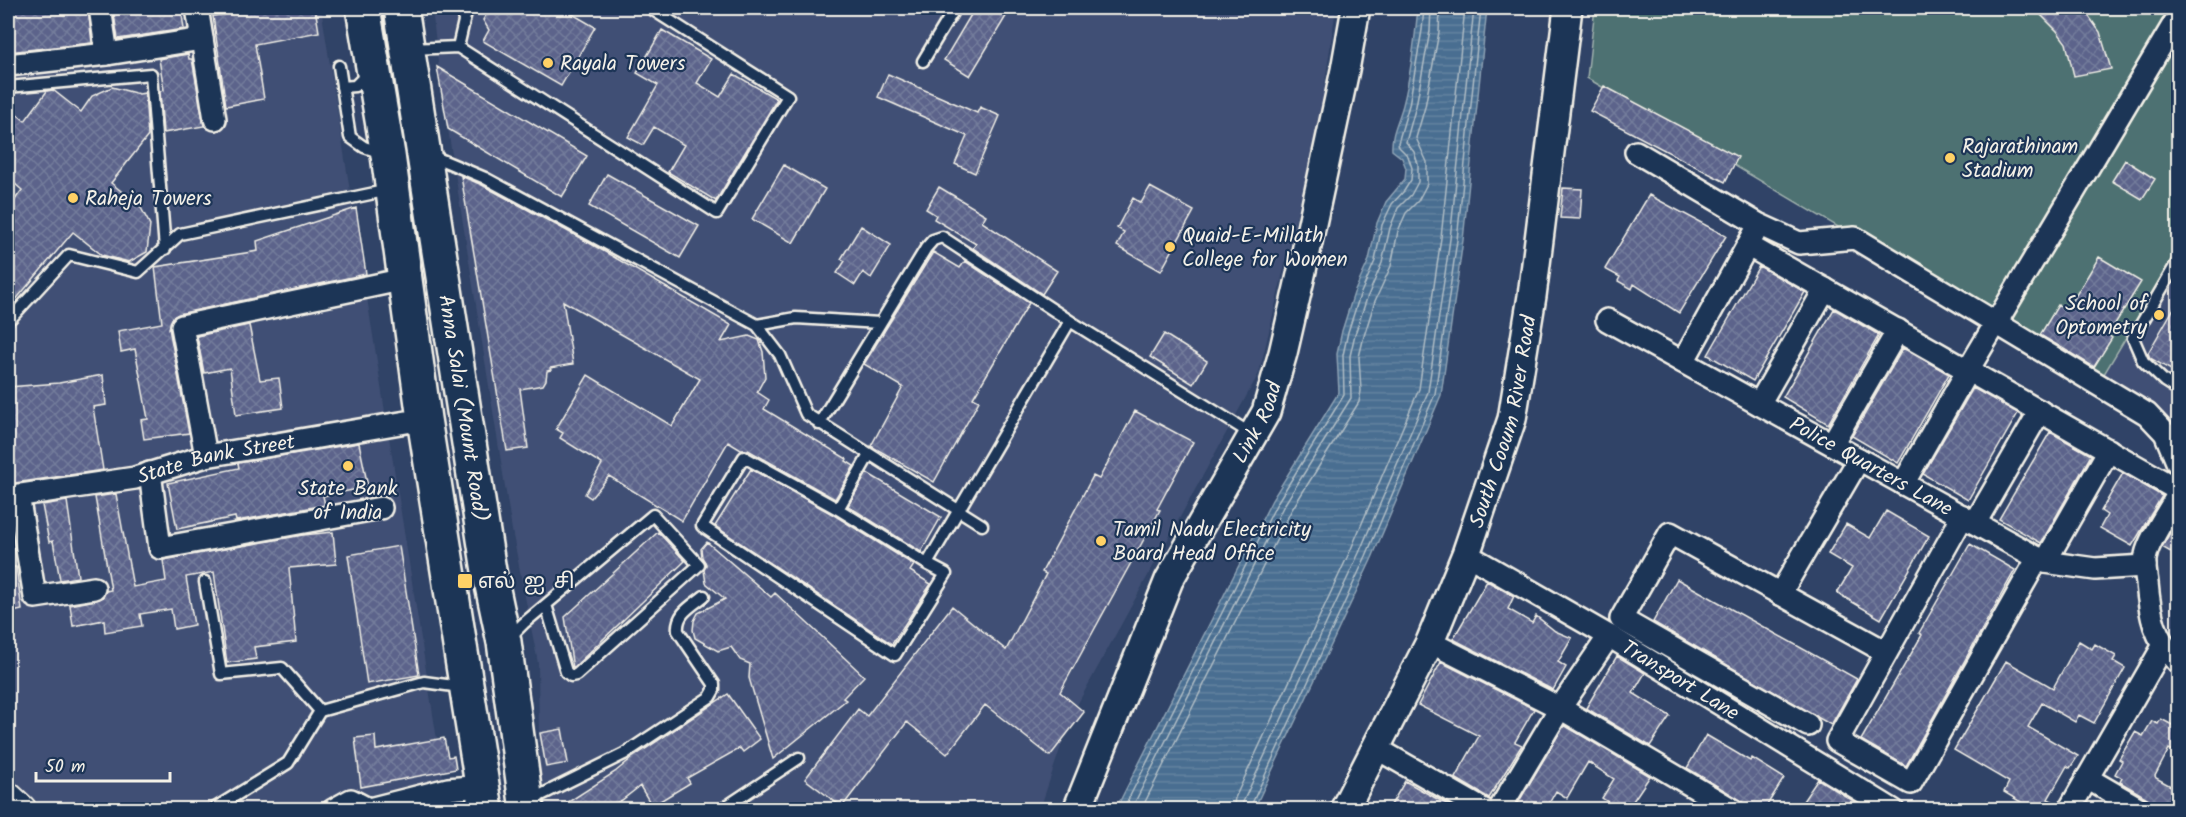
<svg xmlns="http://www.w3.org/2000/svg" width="2186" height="817" font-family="Kalam,'Noto Sans Tamil',sans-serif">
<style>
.built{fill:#415074}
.garden{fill:#4d7172;stroke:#a0b1ad;stroke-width:1.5}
.water{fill:url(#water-rules);stroke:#8da2b4;stroke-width:1.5}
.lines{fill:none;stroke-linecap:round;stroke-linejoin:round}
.shore{stroke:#b0bdc5;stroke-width:1.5}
.building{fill:url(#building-cross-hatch);stroke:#f4f1e8;stroke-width:1.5}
.service-casing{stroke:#f4f1e8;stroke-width:15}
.minor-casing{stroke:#f4f1e8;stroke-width:26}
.tertiary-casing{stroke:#f4f1e8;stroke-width:32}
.secondary-casing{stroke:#f4f1e8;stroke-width:34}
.primary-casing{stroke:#f4f1e8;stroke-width:38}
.service{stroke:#1d3557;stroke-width:10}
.minor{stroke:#1d3557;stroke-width:21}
.tertiary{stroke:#1d3557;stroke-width:27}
.secondary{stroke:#1d3557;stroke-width:30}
.primary{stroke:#1d3557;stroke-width:33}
.poi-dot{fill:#ffd166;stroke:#1d3557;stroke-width:2}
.labels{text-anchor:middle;stroke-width:4.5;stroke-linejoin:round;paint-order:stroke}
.poi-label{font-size:21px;fill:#f4f1e8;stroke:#1d3557;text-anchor:start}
.street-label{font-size:21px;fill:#f4f1e8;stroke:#1d3557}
</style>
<defs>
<pattern id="water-rules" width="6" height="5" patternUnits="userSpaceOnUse" patternTransform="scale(1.5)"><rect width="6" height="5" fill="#496e91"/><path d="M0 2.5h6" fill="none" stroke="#6483a0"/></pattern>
<pattern id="building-cross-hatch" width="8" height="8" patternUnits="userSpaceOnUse" patternTransform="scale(1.5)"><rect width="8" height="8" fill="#5b648b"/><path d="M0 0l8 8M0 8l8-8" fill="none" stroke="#737b9b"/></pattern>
</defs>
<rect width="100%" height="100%" fill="#304367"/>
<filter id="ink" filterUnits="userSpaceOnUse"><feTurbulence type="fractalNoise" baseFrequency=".0167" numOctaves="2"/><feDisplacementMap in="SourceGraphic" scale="12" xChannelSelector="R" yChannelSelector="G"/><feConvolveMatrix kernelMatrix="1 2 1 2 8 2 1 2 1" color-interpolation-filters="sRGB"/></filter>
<g filter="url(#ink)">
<!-- built -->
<path class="built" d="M8,8H321L448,809H46L8,777Z
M432,8H1336L1319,122L1259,373L1071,716L1040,809H540L538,663L512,530L440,79Z
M2178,251V428L2101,379Z"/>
<!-- garden -->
<path class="garden" d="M1595,8H2178V251L2101,379L1990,317L1587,78Z"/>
<!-- water -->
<path class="water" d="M1418,8H1487L1463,240L1441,395L1372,558L1254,809H1116L1272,500L1339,392L1337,354L1342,331L1354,293L1369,260L1377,223L1386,202L1405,179L1406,168L1402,158L1392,150C1391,134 1399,120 1403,105C1411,74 1415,39 1418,8Z"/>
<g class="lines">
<!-- shore -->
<path class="shore" d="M1123,810L1277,503L1344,395L1343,355L1348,332L1360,295L1375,261L1382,225L1392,204L1404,191L1411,180L1412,168L1408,156L1399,147L1398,143L1409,105L1422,30L1424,8
M1131,810L1283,507L1351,398L1350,356L1355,334L1367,298L1382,263L1390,228L1398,208L1411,195L1418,182V164L1414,152L1406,142L1416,106L1430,31L1431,8
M1141,810L1291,511L1359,402L1361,391L1359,357L1364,336L1375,301L1391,266L1398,231L1406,213L1418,201L1427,184V162L1416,138L1425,107L1439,32L1440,8
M1233,810L1235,798L1351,549L1419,389L1441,238L1465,8
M1242,810L1243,802L1359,553L1428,392L1450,239L1474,8
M1249,810L1366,556L1435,394L1457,240L1481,8"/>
</g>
<!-- building -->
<path class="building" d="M8,8H88L92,43L8,52Z
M113,8H181L184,29L118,39Z
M263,8H315L319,32L255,44L264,99L226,106L213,16Z
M490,8H562L595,27L561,86L483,41L489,30L483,20Z
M975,8H1011L970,76L944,60Z
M2034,8H2083L2100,32L2111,69L2074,76L2066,43L2057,31Z
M662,30L711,59L697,83L720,97L734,74L777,99L716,201L668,172L684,145L654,127L643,145L628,137L658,85L637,73Z
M188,54L189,59H192L204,126L163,133L160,91L164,90L159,59Z
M437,67L587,156L562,197L448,129Z
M888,74L977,113L980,107L1000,116L975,173L955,164L967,136L878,97Z
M1604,86L1738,157L1725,182L1590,111Z
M112,87L139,94L145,93L148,136L111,183L140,206L150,225L147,252L129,262L102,255L73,232L8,309V209L22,190L8,178V107L25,121L47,91L53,90L81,112L92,96Z
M2125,160L2155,179L2142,199L2112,181Z
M784,165L825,189L793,243L752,219Z
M607,174L699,226L680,258L589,206Z
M461,176L482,185L593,245L731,325L721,342L749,336L759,340L763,352L765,377L757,392L769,400L764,409L847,459L846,461L854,466L835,499L748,450H741L728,442L682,521L609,476L591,498L585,494L602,464L560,438L563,433L556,429L588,375L672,426L700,379L563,301L573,364L550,368L551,370L547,371L546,380L543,385L520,389L528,448L507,451Z
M939,187L986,215L982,222L1057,271L1042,294L973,248L976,244L934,219L936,215L926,209Z
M1150,187L1194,211L1161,271L1117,246L1124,232L1117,228L1133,198L1141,203Z
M1563,188L1582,189L1580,219L1560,218Z
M1649,195L1726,236L1679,313L1634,284L1632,289L1618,281L1620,277L1605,269Z
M356,208L366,274L179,314L173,317L169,328L189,433L144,439L141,420L148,419L135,349L121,352L118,331L162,323L155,267L258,251L257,241Z
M861,226L891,245L871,278L863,272L855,285L837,273L845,261L841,259Z
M933,252L960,268L965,261L1029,303L973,398L979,401L934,482L871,446L903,387L864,364Z
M2099,257L2141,282L2108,335L2112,338L2094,367L2040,335L2058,305L2067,310Z
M1759,266L1805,292L1753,381L1708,355Z
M2178,301V374L2150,358L2148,353Z
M1834,309L1879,335L1828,424L1783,397Z
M249,325L260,380L279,378L283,408L236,415L230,368L204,373L197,336Z
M1164,334L1207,361L1193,384L1150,357Z
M1903,348L1949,374L1898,463L1852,436Z
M103,375L106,405L93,407L103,470L8,484V387L59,383Z
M1973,388L2018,413L1968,500L1923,474Z
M1135,411L1193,442L1157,509L1160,510L1060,692L1084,712L1050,756L985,705L947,754L907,722L842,807L805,779L858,709L867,716L952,606L1006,650L1046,574L1042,572L1093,476L1099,479Z
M2050,432L2091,455L2041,543L1999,519Z
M359,443L368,487L323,496L325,505L236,521L235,517L177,529L168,483L239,468L238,463Z
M751,469L834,515L914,565L910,571L931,584L892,644L715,526Z
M867,473L941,517L921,552L848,506Z
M2123,473L2162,496L2132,546L2100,528L2107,515L2101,511Z
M116,494L133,587L166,581L163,560L303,535L333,532L336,564L289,568L296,642L254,647L256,659L227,663L214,572L186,577L194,625L174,629L171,609L140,614L142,626L105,632L104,620L73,626L70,605L96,600L102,598L106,591L111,590L95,497Z
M67,501L78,577L60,580L53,541L49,542L42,505Z
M1886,511L1929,536L1881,619L1837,593L1852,568L1828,554L1846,524L1870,538Z
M2178,519V546L2174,554L2162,547Z
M658,532L685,561L573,668L565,617Z
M707,542L771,597L775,593L864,676L843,698L846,700L773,759L749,678L750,664L740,660L731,647L718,651L695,638L693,630L694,621L698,613L725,599L706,583L704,570L706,564L702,557L701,549Z
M1970,544L2015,570L1906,766L1861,740L1922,635L1919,633Z
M399,546L419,675L367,684L348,555Z
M8,567H16L22,610L8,613Z
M1677,579L1857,679L1831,725L1653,622Z
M1487,581L1514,596L1508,609L1532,623L1536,616L1555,631L1572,638L1558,662L1566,667L1553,690L1453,639Z
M2079,641L2092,649L2095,644L2116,656L2113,661L2125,668L2094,723L2079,715L2075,722L2042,703L2028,727L2078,756L2070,768L2067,766L2048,799L2058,804L2056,810H2034L2004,792L2009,782L1954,750L2006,661L2053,688Z
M1617,656L1645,673L1633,693L1670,716L1650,746L1586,708Z
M1441,662L1534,709L1515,742L1522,745L1489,798L1455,778L1479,736L1418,705Z
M728,694L760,739L743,752L740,748L687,778L690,783L652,806L640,786L622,800L602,810H556L615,772L632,758Z
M2161,719L2178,728V740L2173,751L2169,749L2155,776L2156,778L2178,790V810H2155L2149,799L2120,782L2122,778L2115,774L2122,761L2119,759L2135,732L2143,736L2152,721L2158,724Z
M1564,725L1650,776L1627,810H1620L1602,798L1614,779L1588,762L1567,798L1556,791L1547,807L1541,804L1537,810H1529L1518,803Z
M562,729L568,763L546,767L540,733Z
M1706,735L1750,761L1752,758L1784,778L1764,810H1746L1739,799L1687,768Z
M375,736L376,750L444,738L448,757L454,756L456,769L361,787L355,738Z
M1818,779L1868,810H1797Z
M1405,781L1441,801L1458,810H1388Z"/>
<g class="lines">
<!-- service casing -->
<g class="service-casing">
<path id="service" d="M458,47L467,8
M411,49L458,47L717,213L788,96L650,8
M923,61L955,8
M339,66L350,137L364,147L382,153
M8,87L151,74L165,249
M342,87L355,86L369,72
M430,155L485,178L757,325L780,355L806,414L982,525
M2178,261L2133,338L2143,361L2164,381L2178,390
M8,319L11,318L69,255L138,272L180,234L389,190
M757,325L796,318L880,323
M819,424L926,248L933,240L942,237L1070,321
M869,455L838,509L744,457L702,526L895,655L946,574L927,564
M838,509L927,564L1070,321L1253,435
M205,582L221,674L282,668L320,711L424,682L461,687
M509,638L524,623L653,515L699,565L576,675L571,676L566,672L546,605
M529,801L624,754L710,697L714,690V684L678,631C676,613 692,606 704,596
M212,810L288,763L320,711
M721,810L799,758"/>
</g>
<!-- minor casing -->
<g class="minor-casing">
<g id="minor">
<path d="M100,8L107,54"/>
<path d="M197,8L215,119"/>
<path d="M8,65L107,54L202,39"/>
<path d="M1636,152L1758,224L1799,243L1855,238L2147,414L2165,433L2178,464"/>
<path d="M1749,246L2178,490"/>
<path id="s1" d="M1607,320L2045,562L2095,569L2145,566"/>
<path d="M1683,362L1754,234"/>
<path d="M1759,404L1825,289"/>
<path d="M1832,444L1898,330"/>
<path d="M206,456L182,326L405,279"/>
<path d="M150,473L160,548L381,508"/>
<path d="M1903,484L1968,370L2178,17"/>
<path d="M2178,494C2170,510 2149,539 2146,555C2143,564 2146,574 2147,583C2150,616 2154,638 2178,662"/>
<path d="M18,495L35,597L94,588"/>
<path id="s2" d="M8,497L135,478L206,456L424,419"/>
<path d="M1963,516L1837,741L1911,783L2038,558"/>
<path d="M1975,523L2040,411"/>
<path id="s3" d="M1466,554L1609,636L1893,810"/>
<path d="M2045,562L2109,450"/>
<path d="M1780,594L1859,459"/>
<path d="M1430,642L1560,708L1733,810"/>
<path d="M1808,725L1621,619L1670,533L1886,652"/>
<path d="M1376,748L1484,810"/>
<path d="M2087,778L2142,810"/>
<path d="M369,809L448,789L482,786"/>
<path d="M333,810L351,800L370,810"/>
<path d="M1499,810L1560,708L1609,636"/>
<path d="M2069,810L2164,645"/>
</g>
</g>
<!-- tertiary casing -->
<g class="tertiary-casing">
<g id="tertiary">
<path id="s4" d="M1077,810L1169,580L1266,412L1283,353L1301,275L1345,70L1356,8"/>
<path id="s5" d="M1344,810L1430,642L1466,554L1512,419L1532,296L1568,8"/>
</g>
</g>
<!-- secondary casing -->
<g class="secondary-casing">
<path id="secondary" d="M8,798L21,810"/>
</g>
<!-- primary casing -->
<g class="primary-casing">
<g id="primary">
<path d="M363,8L388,155L424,419L486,810"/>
<path id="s6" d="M401,8L489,571L504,642L527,810"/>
</g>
</g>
<!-- service -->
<use href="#service" class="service"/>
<!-- minor -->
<use href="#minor" class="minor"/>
<!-- tertiary -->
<use href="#tertiary" class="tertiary"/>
<!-- secondary -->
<use href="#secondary" class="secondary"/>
<!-- primary -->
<use href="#primary" class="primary"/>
</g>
</g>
<!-- markers -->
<g class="poi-dot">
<circle cx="548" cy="63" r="6"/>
<circle cx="1950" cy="158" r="6"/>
<circle cx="73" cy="198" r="6"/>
<circle cx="1170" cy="247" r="6"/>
<circle cx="2159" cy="315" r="6"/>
<circle cx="348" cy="466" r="6"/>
<circle cx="1101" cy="541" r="6"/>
<rect x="457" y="573" width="16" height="16" rx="3"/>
</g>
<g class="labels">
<!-- poi labels -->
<g class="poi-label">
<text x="560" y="70">Rayala Towers</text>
<text x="1962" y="153">Rajarathinam<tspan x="1962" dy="24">Stadium</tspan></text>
<text x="85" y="205">Raheja Towers</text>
<text x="1182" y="242">Quaid-E-Millath<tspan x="1182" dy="24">College for Women</tspan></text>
<text x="2147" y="310" text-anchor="end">School of<tspan x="2147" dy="24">Optometry</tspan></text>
<text x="348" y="495" text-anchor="middle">State Bank<tspan x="348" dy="24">of India</tspan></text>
<text x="1113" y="536">Tamil Nadu Electricity<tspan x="1113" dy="24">Board Head Office</tspan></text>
<text x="478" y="588">எல் ஐ சி</text>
</g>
<!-- street labels -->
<g class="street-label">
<text dy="7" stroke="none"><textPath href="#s6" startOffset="405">Anna Salai (Mount Road)</textPath></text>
<text dy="7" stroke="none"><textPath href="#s4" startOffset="429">Link Road</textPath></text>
<text dy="7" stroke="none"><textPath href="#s5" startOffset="422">South Cooum River Road</textPath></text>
<text dy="7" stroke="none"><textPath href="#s2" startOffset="212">State Bank Street</textPath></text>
<text dy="7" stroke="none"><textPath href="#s1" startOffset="302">Police Quarters Lane</textPath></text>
<text dy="7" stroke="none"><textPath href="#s3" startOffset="249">Transport Lane</textPath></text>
</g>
</g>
<!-- margin -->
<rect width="2186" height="817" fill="none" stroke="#1d3557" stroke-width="30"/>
<rect x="15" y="15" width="2156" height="787" fill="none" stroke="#f4f1e8" stroke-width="2" filter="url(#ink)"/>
<!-- scale -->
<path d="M36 772v9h134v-9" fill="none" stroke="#f4f1e8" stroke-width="3"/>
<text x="45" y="772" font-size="18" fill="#f4f1e8" stroke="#1d3557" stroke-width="4.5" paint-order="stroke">50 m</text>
</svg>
